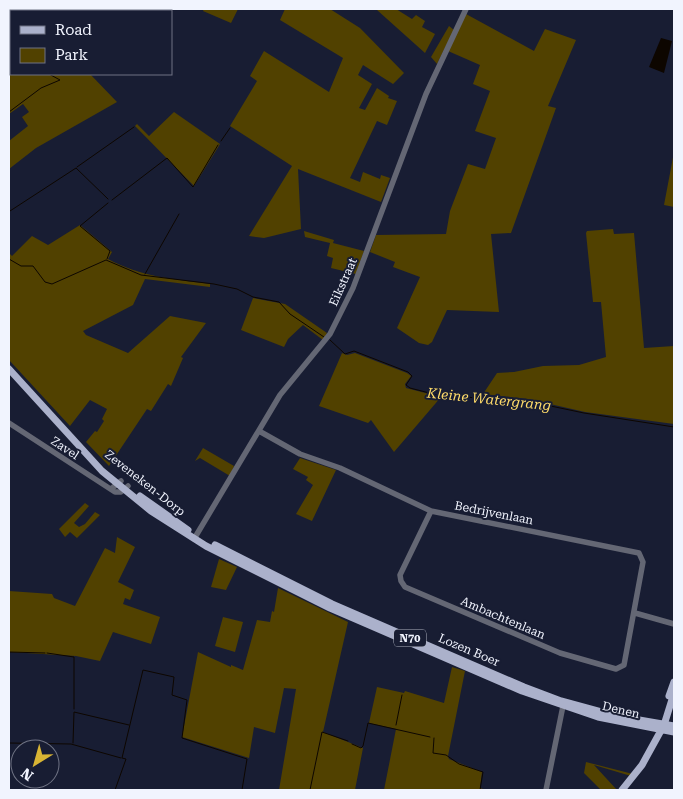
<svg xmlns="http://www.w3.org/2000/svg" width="683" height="799" font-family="'Roboto Serif',serif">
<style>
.green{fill:#514100}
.water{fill:#0d0600}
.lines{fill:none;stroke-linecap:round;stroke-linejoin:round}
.stream{stroke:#0d0600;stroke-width:1}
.minor{stroke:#646774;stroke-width:5.5}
.major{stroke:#abb1cb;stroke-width:7}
.labels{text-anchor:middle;stroke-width:4;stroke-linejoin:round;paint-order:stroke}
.shield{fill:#181d33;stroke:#b0b4c1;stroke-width:1}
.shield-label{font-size:11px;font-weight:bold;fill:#f1f4fe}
.street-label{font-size:12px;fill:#f1f4fe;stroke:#181d33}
.water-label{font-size:14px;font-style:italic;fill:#ffdc6a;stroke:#181d33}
</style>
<rect width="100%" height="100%" fill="#181d33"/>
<!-- green -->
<path class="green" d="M9,9H33L40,11H11V74H90L117,102L36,148L9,169V141L28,126L22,117L29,112L23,104L9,114Z
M204,9H238L231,23L203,11Z
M285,9H330L360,28L404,73L393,84L363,65L358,75L372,84L359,108L365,110L377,88L389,96L388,98L397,101L387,125L377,121L350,178L360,182L363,172L380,179L381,175L390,178L381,202L298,169L301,229L264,238L249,236L292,166L230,126L257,81L250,76L264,51L329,92L343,58L280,20Z
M396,9L412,19L416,15L425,21L422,27L435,34L425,53L377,10Z
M466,14L534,51L545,29L576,40L548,106L556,108L511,233L491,234L499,312L447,310L432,342L428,345L419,343L397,328L420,277L393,267L395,262L370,252L376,235L446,234L450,211L468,164L485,169L496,138L475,131L490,91L473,84L480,65L448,51Z
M449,26L454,30L437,64L431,57Z
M174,112L220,144L194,186L135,126L137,124L149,136Z
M674,152V207L664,205Z
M80,225L112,252L108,259C141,277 173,279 210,284V287L145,279L133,305L83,331L86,335L128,353L170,316L206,323L181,357L183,358L171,386L168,384L151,411L147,409L109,466L86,442L95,431L97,432L104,421L102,419L107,409L90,400L70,426L9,360V253L12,256L32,236L48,245Z
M613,229L614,234L634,233L644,348L674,346V424L585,412L528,399L483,394L497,373L514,372L543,366L579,365L606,357L601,302H593L586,233L587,231Z
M304,231L334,240L333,243L364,251L356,274L331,268L333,258L327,256L330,243L305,237Z
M253,298L285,304L327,333L323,340L303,325L288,339L284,347L241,330Z
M342,353L347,355L355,353L407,373L411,376L405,384L406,388L441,397L394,452L371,420L368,423L319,406Z
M203,448L234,466L230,476L200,458L195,461Z
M300,458L336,470L312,521L296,514L313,485L306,480L308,477L293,469Z
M85,503L89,506L74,523L79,527L85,524L95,512L100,515L77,538L70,532L65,537L59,529Z
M117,537L135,547L118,582L134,590L130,600L125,598L123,604L160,617L151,644L113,632L100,661L76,656L9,652V591L52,594L54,598L75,606L105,548L115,553Z
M219,559L237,567L226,590L211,587Z
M278,588L348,622L323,732L363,748L355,790H279L296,689L284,688L275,733L254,727L249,758L182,737L198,652L231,667V665L243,670L257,620L270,622L272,611L274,612Z
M223,617L243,622L235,652L215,646Z
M452,667L465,671L448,756L449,759L482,772L480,788L486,790H384L396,729L369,723L377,687L404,693L405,691L444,703Z
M586,762L633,774L631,776L594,765L617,790H601L584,773Z"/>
<!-- water -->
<path class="water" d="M661,38L672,41L664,73L649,67Z"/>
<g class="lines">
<!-- stream -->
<path class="stream" d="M9,58L11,59
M9,112L41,88L60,80L49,74
M221,141L230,128
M77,167L134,127
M112,200L167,158L193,187L218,145
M10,211L76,168L108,199
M9,259L21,266H33L45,282L52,284L106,260L141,275L214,284L237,289L253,297L279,302L290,314L324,337
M107,259L110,251L80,226L108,203
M145,274L179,214
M330,340L345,354L354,351L408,372L412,376L406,385L410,388L441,396L522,400L584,413L674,427
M9,652L45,653
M47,653L74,657V709
M396,725L402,695
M434,738L433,753L446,755L459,764L483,772L480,790
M9,743L71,744L121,758
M73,743L74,712L129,725
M352,744L361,748L363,746L368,723L430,737
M115,790L126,759L122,758L143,670L174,677L172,695L187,700L182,738L247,759L242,790
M310,790L322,732L348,741"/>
<!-- minor -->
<path class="minor" d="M9,423L115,492H121L128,486
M259,431L300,454L340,468L431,511L639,553L643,562L624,665L616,669L560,653L405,587L401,581L400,575L431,511
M111,489L121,481
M194,539L280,395L330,334L353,288L426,94L466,9
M635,613L674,624
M546,790L563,706"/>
<!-- major -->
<path class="major" d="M9,369L102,471L151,511L206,546L330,608L522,691L598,717L674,732
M140,496L188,530
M215,545L332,604L524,687L561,701L616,716L674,726
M669,696L674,682
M622,790L642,765L664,725L674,693"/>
</g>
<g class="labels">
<!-- shield labels -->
<rect class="shield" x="394" y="629.5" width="32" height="17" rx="4"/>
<g class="shield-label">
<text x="410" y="642">N70</text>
</g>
<!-- street labels -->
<g class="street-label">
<text transform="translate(343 282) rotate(-66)" y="4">Eikstraat</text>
<text transform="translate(65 448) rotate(33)" y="4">Zavel</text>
<text transform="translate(145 483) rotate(38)" y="4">Zeveneken-Dorp</text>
<text transform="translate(494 513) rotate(11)" y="4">Bedrijvenlaan</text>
<text transform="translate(503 618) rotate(23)" y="4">Ambachtenlaan</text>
<text transform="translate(469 650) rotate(23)" y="4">Lozen Boer</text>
<text transform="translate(621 710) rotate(13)" y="4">Denen</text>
</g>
<!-- water labels -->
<g class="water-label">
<text transform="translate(489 399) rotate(6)" y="5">Kleine Watergrang</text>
</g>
</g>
<!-- border -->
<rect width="683" height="799" fill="none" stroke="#f1f4fe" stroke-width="20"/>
<!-- legend -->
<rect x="10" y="10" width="162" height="65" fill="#181d33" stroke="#6f7384"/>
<rect x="20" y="26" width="25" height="8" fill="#abb1cb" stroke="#6f7384"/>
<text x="55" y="35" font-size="15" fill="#f1f4fe">Road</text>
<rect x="20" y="48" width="25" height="15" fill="#514100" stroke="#6f7384"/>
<text x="55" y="60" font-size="15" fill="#f1f4fe">Park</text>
<!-- north arrow -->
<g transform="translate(35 764) rotate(217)"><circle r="24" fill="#181d33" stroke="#6f7384"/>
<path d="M0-4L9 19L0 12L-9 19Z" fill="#d8b434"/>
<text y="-8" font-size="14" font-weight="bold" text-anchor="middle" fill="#f1f4fe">N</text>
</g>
</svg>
